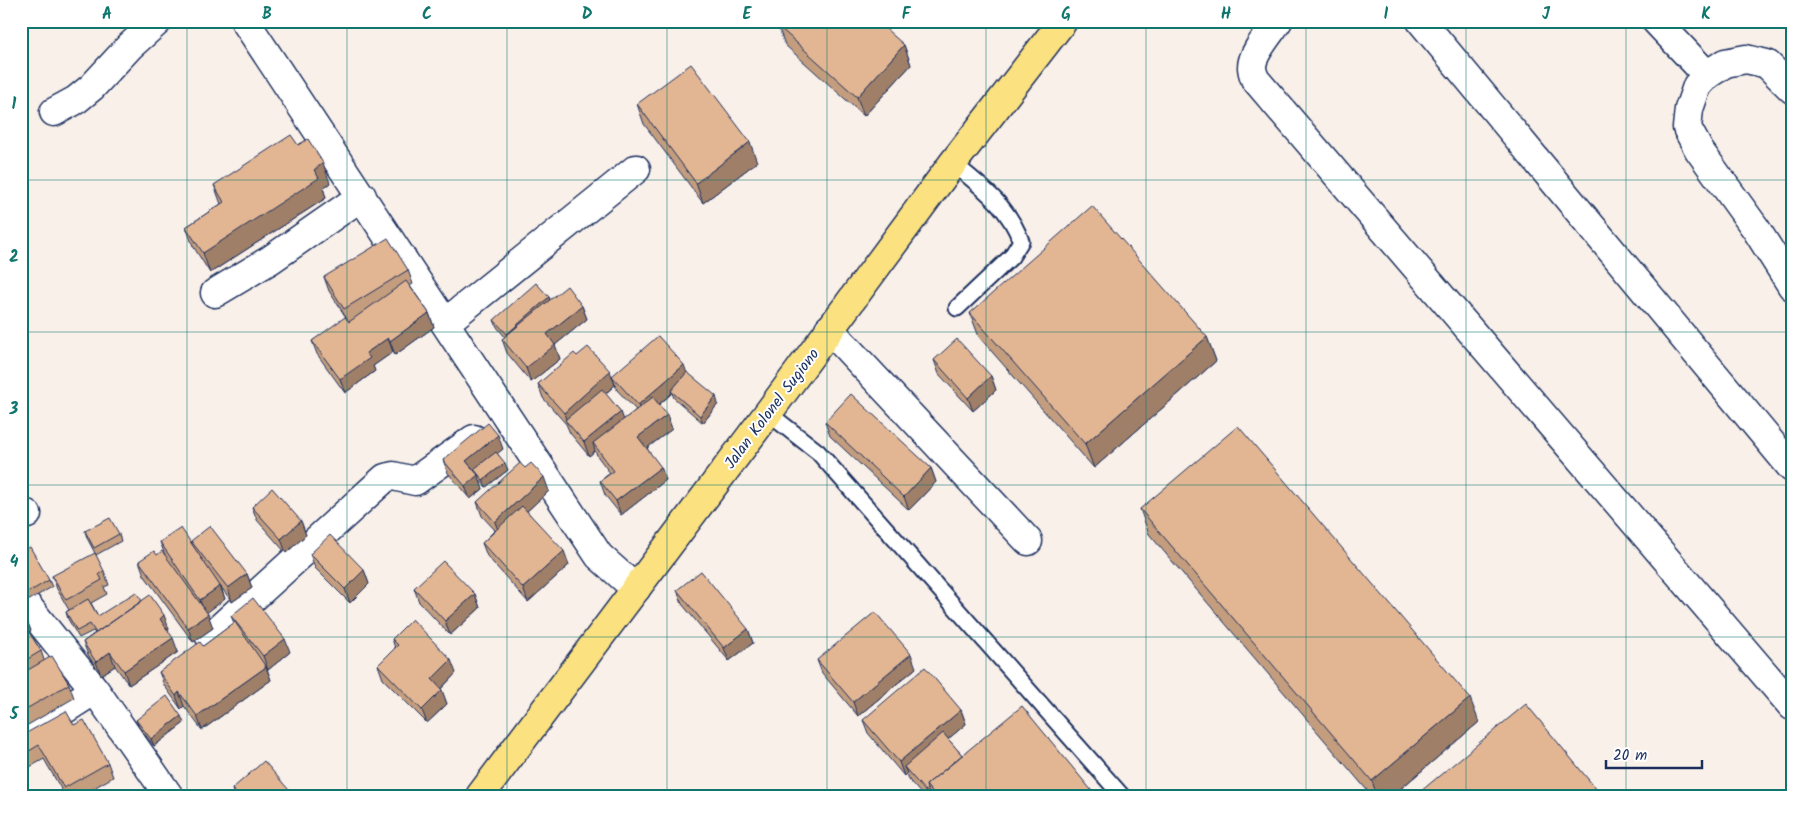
<svg xmlns="http://www.w3.org/2000/svg" width="1813" height="817" font-family="Kalam,sans-serif">
<style>
.lines{fill:none;stroke-linecap:round;stroke-linejoin:round}
.service-casing{stroke:#1b2f5e;stroke-width:19}
.minor-casing{stroke:#1b2f5e;stroke-width:31}
.primary-casing{stroke:#1b2f5e;stroke-width:31}
.service{stroke:#fff;stroke-width:15}
.minor{stroke:#fff;stroke-width:28}
.primary{stroke:#fbe180;stroke-width:28}
.wall{fill:#c39d7e;stroke:#1b2f5e}
.shaded-wall{fill:#9f7f67;stroke:#1b2f5e}
.building{fill:#e3b693;stroke:#1b2f5e}
.grid{fill:none;stroke:#0f766e;stroke-width:1;stroke-opacity:0.55}
.labels{text-anchor:middle;stroke-width:4;stroke-linejoin:round;paint-order:stroke}
.street-label{font-size:16px;fill:#1b2f5e;stroke:#fff}
.neatline{fill:none;stroke:#0f766e;stroke-width:2}
.grid-label{font-size:16px;text-anchor:middle;font-weight:bold;fill:#0f766e}
</style>
<rect width="100%" height="100%" fill="#f9f0e9"/>
<filter id="ink" filterUnits="userSpaceOnUse"><feTurbulence type="fractalNoise" baseFrequency=".02" numOctaves="2"/><feDisplacementMap in="SourceGraphic" scale="10" xChannelSelector="R" yChannelSelector="G"/><feConvolveMatrix kernelMatrix="1 2 1 2 8 2 1 2 1" color-interpolation-filters="sRGB"/></filter>
<g filter="url(#ink)">
<g class="lines">
<!-- service casing -->
<g class="service-casing">
<path id="service" d="M953,163C981,187 1008,205 1021,241L1011,257L957,308
M768,413L818,452L1122,796"/>
</g>
<!-- minor casing -->
<g class="minor-casing">
<path id="minor" d="M245,21L599,556L636,589
M1278,21C1270,33 1252,53 1252,67C1252,71 1254,76 1255,79L1792,706
M1421,21L1792,468
M1656,21L1707,75L1725,63L1746,59L1767,64L1792,89
M1707,75L1697,86L1689,109L1687,128L1699,150L1756,229L1792,286
M54,112L76,100L92,87L130,46L158,21
M215,293L270,260L362,196
M445,323L636,169
M829,329L1028,541
M21,516L27,514
M21,598L95,690L169,796
M210,637L385,478L393,476L415,481L474,439
M26,734L95,690"/>
</g>
<!-- primary casing -->
<g class="primary-casing">
<path id="primary" d="M480,796L768,413L953,163L1063,21"/>
</g>
<!-- service -->
<use href="#service" class="service"/>
<!-- minor -->
<use href="#minor" class="minor"/>
<!-- primary -->
<use href="#primary" class="primary"/>
</g>
<!-- wall -->
<path class="wall" d="M778,26L904,45L911,65L864,116L785,45Z
M637,104L757,162L703,203L644,124Z
M298,145L330,183L323,188L326,198L210,273L193,246L186,227L221,204L214,185Z
M408,270L413,284L410,286L429,313L434,327L395,355L393,352L373,366L375,371L345,393L317,354L312,341L347,319L329,291L324,277Z
M549,297L550,300L582,306L587,319L555,345L560,359L531,382L507,353L502,339L505,337L497,327L494,320Z
M970,313L1207,337L1216,361L1094,468L979,337Z
M577,356L615,385L605,394L621,412L623,420L636,410L617,390L612,376L687,373L718,404L703,423L674,398L672,393L659,405L667,415L672,429L647,448L666,480L621,515L605,495L600,481L610,473L598,457L595,451L589,456L570,433L566,424L543,398L538,384Z
M934,360L991,376L996,390L973,411L939,374Z
M825,422L931,468L936,482L909,510L830,436Z
M503,449L497,453L508,470L486,487L479,479L483,489L470,499L448,473L443,460Z
M549,491L527,511L569,565L528,602L487,556L482,543L495,530L482,516L477,502Z
M252,507L301,521L306,535L286,553L257,520Z
M1140,509L1479,722L1392,796H1372L1149,534Z
M85,531L119,534L121,541L96,555L87,538Z
M191,541L247,574L252,588L232,602L221,587L225,599L206,612L213,628L193,642L144,575L139,561L157,555H165L160,542L192,545Z
M21,552L49,580L52,587L26,602L21,592Z
M310,554L364,570L369,584L350,603L315,568Z
M104,571L109,585L104,587L107,594L91,603L98,616L142,601L169,629L168,630L178,652L129,685L115,666L101,675L88,655L83,642L95,633L93,631L79,638L68,619L66,612L69,610L57,589L52,576Z
M414,588L475,594L480,608L450,635L419,602Z
M677,590L748,629L753,643L729,661L682,604Z
M21,611L26,618L31,631L29,632L41,651L44,660L69,684L74,698L21,729Z
M231,616L290,652L268,670L267,669L271,680L202,730L184,706L181,709L164,685L159,672L203,646L234,623Z
M392,639L456,673L441,689L447,704L427,723L383,679L378,665L395,648Z
M817,660L916,668L858,716L822,673Z
M961,710L966,724L948,739L962,755L1096,796H923L909,780L907,773L904,776L868,733L863,720Z
M136,720L184,723L154,746L139,727Z
M74,725L108,763L113,777L80,796H65L44,759L21,772V736Z
M232,789L294,796H234Z"/>
<!-- shaded-wall -->
<path class="shaded-wall" d="M904,45L911,65L864,116L857,97Z
M750,142L757,162L703,203L696,183Z
M323,163L330,183L323,188L326,198L210,273L203,253L314,170Z
M549,297L551,304L507,334Z
M582,306L587,319L555,345L560,359L531,382L526,368L547,334Z
M429,313L434,327L395,355L390,341Z
M1207,337L1216,361L1094,468L1085,444Z
M388,338L393,352L373,366L375,371L345,393L340,379L366,353Z
M684,365L689,379L671,391L672,393L643,418L638,405Z
M610,371L615,385L570,425L567,423L564,413Z
M991,376L996,390L973,411L968,398Z
M716,396L718,404L703,423L700,416Z
M621,412L626,426L593,443L595,451L589,456L584,442Z
M667,415L672,429L643,451L638,437Z
M498,435L503,449L476,471L474,469L475,471L466,461Z
M505,463L508,470L486,487L483,480Z
M661,467L666,480L621,515L616,501Z
M931,468L936,482L909,510L904,497Z
M478,475L483,489L470,499L465,486Z
M544,477L549,491L500,536L495,522Z
M301,521L306,535L286,553L281,539Z
M564,551L569,565L528,602L523,588Z
M364,570L369,584L350,603L345,589Z
M247,574L252,588L232,602L228,588Z
M220,586L225,599L205,614L200,600Z
M475,594L480,608L450,635L445,621Z
M208,614L213,628L193,642L188,628Z
M164,615L169,629L165,633L160,619Z
M26,618L31,631L21,637V620Z
M748,629L753,643L729,661L724,648Z
M173,638L178,652L129,685L124,671Z
M285,639L290,652L268,670L263,656Z
M110,652L115,666L101,675L96,662Z
M911,654L916,668L858,716L853,702Z
M451,660L456,673L437,693L432,679Z
M266,667L271,680L202,730L197,716Z
M442,690L447,704L427,723L422,710Z
M179,692L184,706L181,709L176,696Z
M1470,698L1479,722L1392,796H1377L1372,781Z
M961,710L966,724L909,772L904,767L907,773L904,776L899,762Z
M181,716L184,723L154,746L151,739Z
M927,789L930,796H927L925,791Z"/>
<!-- building -->
<path class="building" d="M783,21H877L904,45L857,97L778,26Z
M691,64L750,142L696,183L637,104Z
M291,135L298,145L308,139L323,163L314,170L319,178L203,253L186,227L224,202L214,185Z
M1092,206L1207,337L1085,444L970,313Z
M388,238L408,270L344,309L324,277Z
M406,281L429,313L390,341L388,338L366,353L370,358L340,379L312,341L345,317L349,322Z
M536,283L549,297L507,334L494,320Z
M567,286L582,306L547,334L555,345L526,368L502,339Z
M658,336L684,365L638,405L612,376Z
M957,339L991,376L968,398L934,360Z
M588,347L610,371L564,413L538,384L574,353L577,356Z
M687,372L716,396L700,416L671,391Z
M602,389L621,412L584,442L565,420Z
M851,394L931,468L904,497L825,422Z
M653,397L667,415L638,437L661,467L616,501L600,481L614,471L593,443Z
M488,423L498,435L466,461L478,475L465,486L443,460Z
M1238,426L1470,698L1372,781L1140,509Z
M496,452L505,463L483,480L474,469Z
M520,463L525,468L531,463L544,477L495,522L477,502Z
M272,488L301,521L281,539L252,507Z
M522,506L564,551L523,588L482,543Z
M110,518L119,534L94,548L85,531Z
M210,526L247,574L228,588L191,541Z
M181,528L220,586L200,600L160,542Z
M330,535L364,570L345,589L310,554Z
M30,547L49,580L24,595L21,590V552Z
M154,551L157,555L162,551L208,614L188,628L139,561Z
M95,553L104,571L99,574L102,580L66,600L52,576Z
M443,561L475,594L445,621L414,588Z
M701,571L748,629L724,648L677,590Z
M136,592L142,601L96,633L90,624L77,631L66,612L88,599L98,616Z
M150,595L164,615L160,619L173,638L124,671L110,652L96,662L83,642Z
M253,598L285,639L263,656L231,616Z
M21,611L26,618L21,620Z
M875,612L911,654L853,702L817,660Z
M412,619L451,660L432,679L442,690L422,710L378,665L398,645L392,639Z
M235,622L266,667L197,716L179,692L176,696L159,672L200,642L203,646Z
M27,629L41,651L21,663V632Z
M52,656L69,684L21,712V674Z
M925,667L961,710L899,762L863,720Z
M167,696L181,716L151,739L136,720Z
M1526,704L1602,796H1415Z
M1022,706L1096,796H935L926,785Z
M66,711L74,725L84,720L108,763L64,788L39,745L21,756V736Z
M943,733L962,755L926,785L927,789L925,791L904,767Z
M264,761L294,796H238L232,789Z"/>
</g>
<!-- grid -->
<path class="grid" d="M187,21V796M347,21V796M507,21V796M667,21V796M827,21V796M986,21V796M1146,21V796M1306,21V796M1466,21V796M1626,21V796M21,180H1792M21,332H1792M21,485H1792M21,637H1792"/>
<g class="labels">
<!-- street labels -->
<g class="street-label">
<text transform="translate(771 408) rotate(-53)" y="6">Jalan Kolonel Sugiono</text>
</g>
</g>
<!-- margin -->
<rect width="1813" height="817" fill="none" stroke="#fff" stroke-width="55"/>
<!-- scale -->
<path d="M1606 760v8h96v-8" fill="none" stroke="#1b2f5e" stroke-width="2.5"/>
<text x="1613" y="760" font-size="15" fill="#1b2f5e" stroke="#ffffff" stroke-width="4" paint-order="stroke">20 m</text>
<rect x="28" y="28" width="1758" height="762" class="neatline"/>
<g class="grid-label">
<text x="107" y="19">A</text>
<text x="267" y="19">B</text>
<text x="427" y="19">C</text>
<text x="587" y="19">D</text>
<text x="747" y="19">E</text>
<text x="906" y="19">F</text>
<text x="1066" y="19">G</text>
<text x="1226" y="19">H</text>
<text x="1386" y="19">I</text>
<text x="1546" y="19">J</text>
<text x="1706" y="19">K</text>
<text x="14" y="109">1</text>
<text x="14" y="262">2</text>
<text x="14" y="414">3</text>
<text x="14" y="567">4</text>
<text x="14" y="719">5</text>
</g>
</svg>
